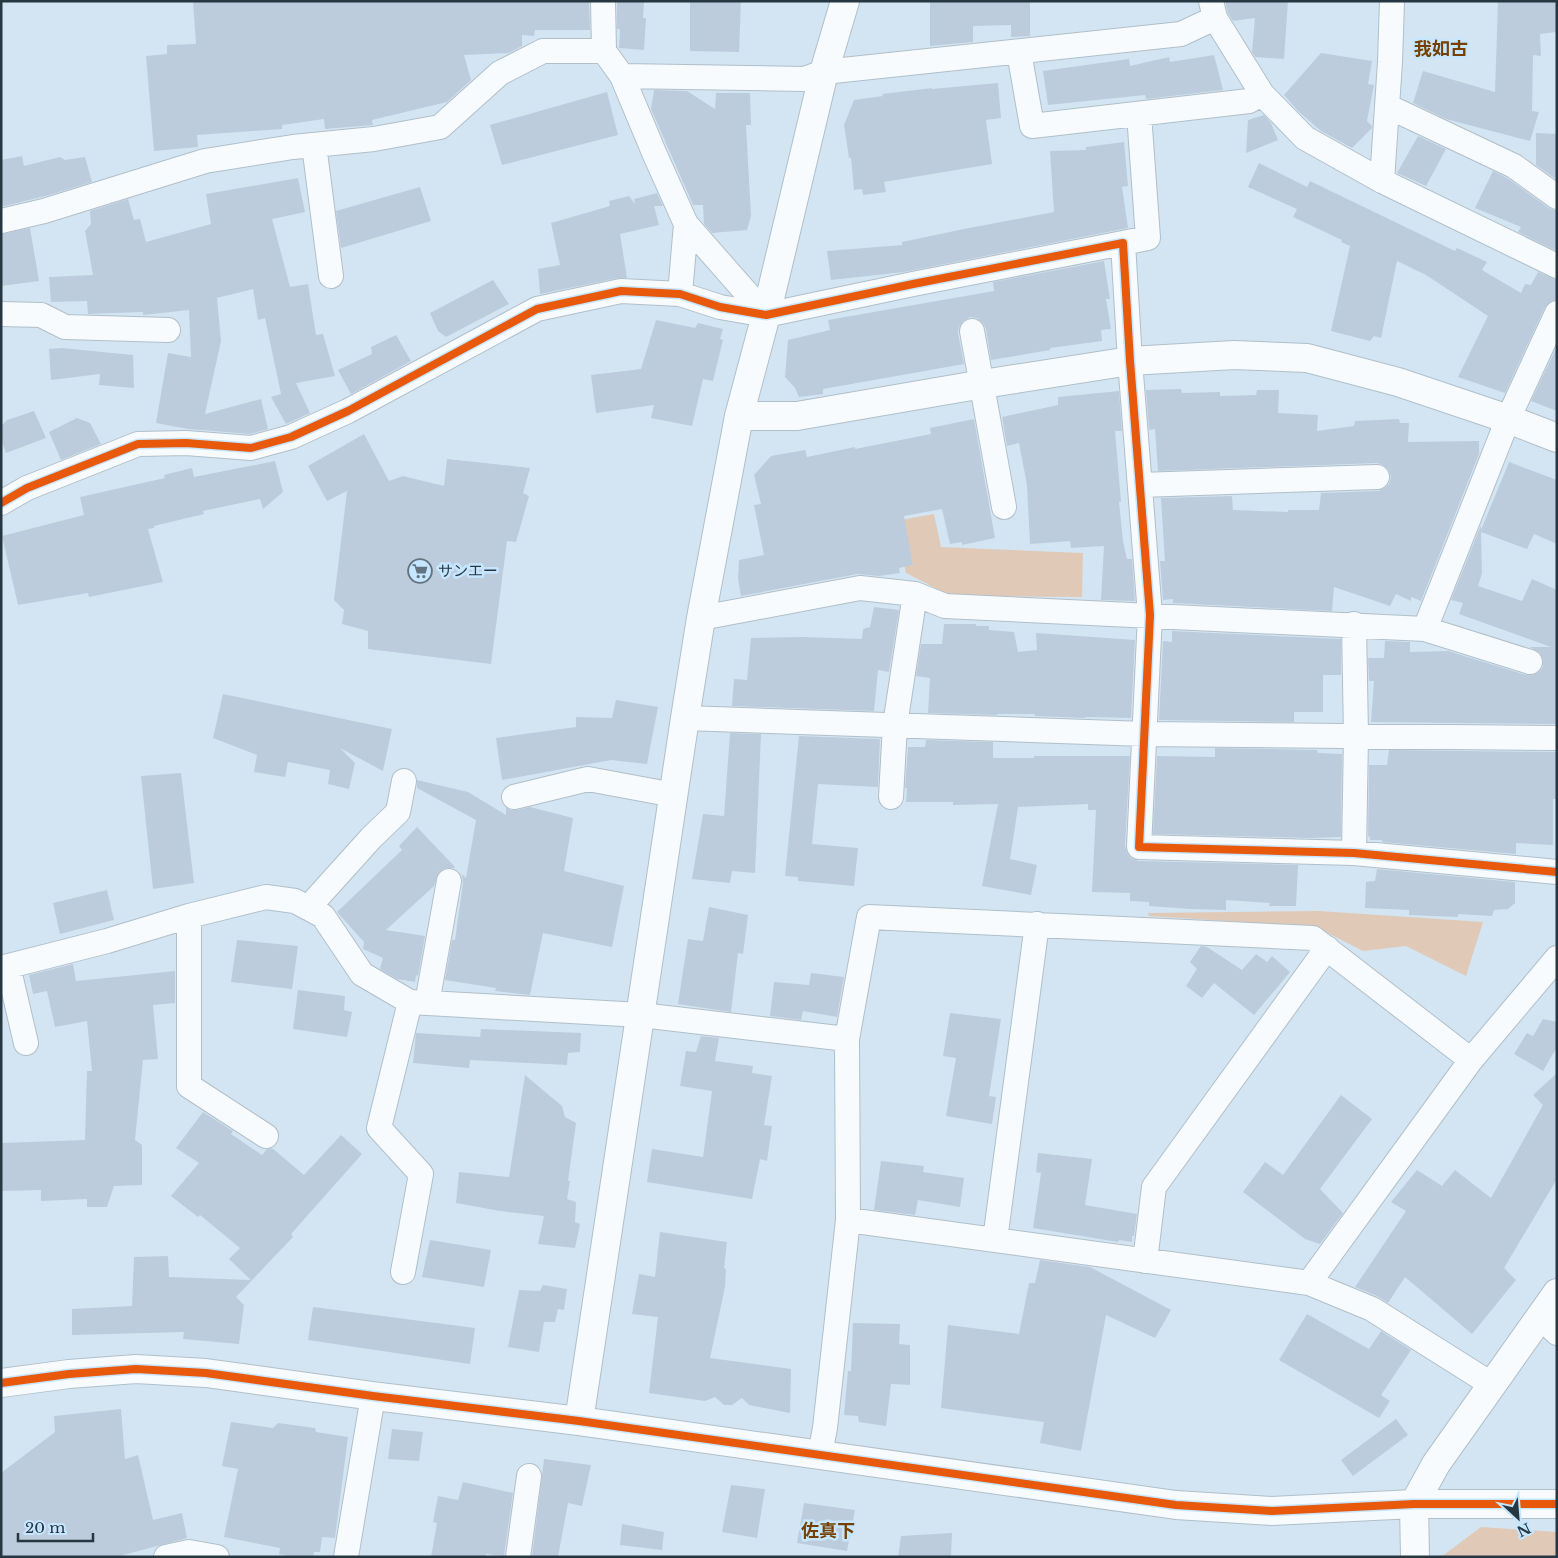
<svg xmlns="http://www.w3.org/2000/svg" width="1558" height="1558" font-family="'Libre Baskerville','Noto Sans JP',serif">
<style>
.green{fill:#e0cab7}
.building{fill:#bdccdc}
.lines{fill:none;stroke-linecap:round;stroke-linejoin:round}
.minor-casing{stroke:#b0bfca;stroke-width:26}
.tertiary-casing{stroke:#b0bfca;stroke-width:30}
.minor{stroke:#f8fbfd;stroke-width:24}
.tertiary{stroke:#f8fbfd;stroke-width:28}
.cycleway-casing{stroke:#c6e6ff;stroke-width:11}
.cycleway{stroke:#e8590c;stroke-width:8}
.labels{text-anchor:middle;stroke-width:5;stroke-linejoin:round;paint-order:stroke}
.poi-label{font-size:15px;fill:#263742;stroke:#c6e6ff;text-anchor:start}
.quarter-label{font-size:18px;font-weight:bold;fill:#764000;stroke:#c6e6ff}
</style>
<rect width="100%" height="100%" fill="#d3e5f2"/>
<!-- green -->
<path class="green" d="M934,514L941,547L1083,553L1082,597L951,596L906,573L895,521Z
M1319,911L1483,922L1466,976L1406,946L1363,951L1316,927L1149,916L1148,913Z
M1481,1527L1557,1532V1557H1441Z"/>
<!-- building -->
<path class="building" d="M193,1H589L590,30H535L534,36L522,35V46L509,53L464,55L471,80L447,102L372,120L373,125L325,129L324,119L282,125V129L197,135L198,147L154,151L146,56L167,54V45L196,44Z
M617,1H644L643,18H646L644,50L619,48L620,29H617Z
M690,1H741L739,52L690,51Z
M930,1H1030V36L1011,37V25L973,26V42L930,46Z
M1225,1H1288L1284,59L1255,57L1252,52L1255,18L1233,21L1228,13Z
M1498,1H1556V32L1540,34L1541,56L1533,55L1532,111L1539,112L1530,141L1446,119L1413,103L1423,71L1495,92Z
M1321,53L1372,61L1368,84L1374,85L1367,121L1372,126V128L1352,148L1321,131L1298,111L1284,95Z
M1214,55L1223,90L1146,99L1145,95L1048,105L1043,71L1129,59L1130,66L1169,57L1170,62Z
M998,83L1001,118L986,120L992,164L884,182L886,192L863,195L862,189L854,190L851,158H849L844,125L854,100L883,96L882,94L932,88V89Z
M654,90L687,91L715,109L716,93H750L751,125H746L751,216L747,230L712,233L704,224L703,205H693L651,109Z
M607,92L618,135L502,165L490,125Z
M1264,115L1271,123L1278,140L1246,153L1248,120Z
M1536,133L1557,134V180L1536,165Z
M1418,136L1446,149L1426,186L1397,173Z
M1124,142L1128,186L1122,187L1128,228L904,272L831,280L827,251L902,245V242L964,229L1054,212L1050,151L1086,150V147Z
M22,156L24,166L60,157L65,160L85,157L92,182L49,195L1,207V160Z
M1259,163L1307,187L1310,181L1455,251L1457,248L1487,262L1482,270L1521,293L1525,284L1531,285L1538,272L1557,280V299L1550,302L1545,307L1505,393L1458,377L1488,316L1426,275L1397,261L1381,338L1374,336L1370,341L1331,331L1350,246L1341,242L1342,240L1293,217L1297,209L1248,187Z
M1493,171L1507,178L1549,208L1557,211V251L1518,232L1521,227L1475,208Z
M298,178L305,212L272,219L290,287L308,284L316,335L323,334L335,376L296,383L310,413L286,424L271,397L281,394L265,318L258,320L253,289L217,298L221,341L205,414L261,399L268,429L250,434L188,429L156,423L168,353L191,357L189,310L143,315V312L88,314L87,301L51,302L49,277L93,275L85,231L91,224L90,211L128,199L134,220L140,219L146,242L211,224L206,194Z
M420,187L431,221L341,248L336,211Z
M657,193L663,206H654L659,225L620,234L627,278H618L540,294L538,269L560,265L551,223L610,206L609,201L629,196L635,204L634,199Z
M30,228L39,281L1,286V234Z
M1104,261L1110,299H1106L1111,329L1101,330L1102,341L1050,348V350L991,360L986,329L983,323L977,318L970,317L963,321L959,327L958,333L964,364L823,389V394L799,397L795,388L785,377L788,340L830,330L828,320L994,291L993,282Z
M493,280L509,304L446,337L438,331L430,313Z
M656,320L695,328L698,323L723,329L720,339L723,340L713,381L703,379L692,426L651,418L654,405L596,413L591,375L641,369Z
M396,335L411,361L351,394L338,370L372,354L371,347Z
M1557,346V411L1531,401Z
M62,348L133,355L134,388L99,385L100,374L51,380L49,349Z
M1181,389L1182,393L1220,392V396L1256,395L1257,390H1279L1278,413L1318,415L1317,431L1354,426L1355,421L1399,419L1400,423H1409L1408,442L1479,441V454L1421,601L1411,597V601L1396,594L1390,606L1334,587L1332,611L1173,603V599L1163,600L1160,561H1165L1161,498L1232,496L1233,510L1288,512V510H1319L1321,493L1378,491L1385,488L1389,484L1391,477L1388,469L1383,465L1377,463L1158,471L1155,429L1149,430L1146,390Z
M1119,391L1122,431H1115L1121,502H1119L1123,541L1127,559H1132L1135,601L1101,600L1104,546L1071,548L1070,541L1030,544L1027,485L1019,443L1007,446L1002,417L1058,405V397Z
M34,411L46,438L6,453L1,439V426L7,420Z
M77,418L90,423L101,444L61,460L49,432Z
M974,419L995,538L962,545V542L950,544L942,509L904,516L913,565L899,568L900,573L879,576L857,574L741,596L738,579L739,560L764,555L754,505L761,504L754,475L771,456L805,450L807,457L855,447V449L931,434L930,428Z
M364,434L389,481L403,476L444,486L447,459L530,468L523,493L529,496L516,542L507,541L491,664L368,649V631L342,624L344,610L334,600L347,491L327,501L308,466Z
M275,461L283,492L263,509L260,499L203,511L204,514L154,526V528L148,529L163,582L89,597L88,593L18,605L2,536L84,515L80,497L165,478L164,475L192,468L194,477Z
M1509,462L1557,480V544L1534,534L1527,549L1481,532L1482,573L1478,586L1522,601L1532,579L1557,590V724L1371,722L1374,681H1369L1368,658H1384L1385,641L1410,642V652L1448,651L1526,675H1532L1539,672L1543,667V660L1540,653L1530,647H1551L1459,614L1463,603L1451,600L1481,525V530Z
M874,607L899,610L889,672L878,670L874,711L732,706L734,679L747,680L751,638L803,637L862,639L863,629L870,627Z
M944,624H976V626H989V630L1014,632L1018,652L1037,650L1036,633L1135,640L1131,718L1085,717V718L1035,716V714H997V715L928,713L930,678L916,676L921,644H942Z
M1172,631L1341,639V675H1323V712H1294V722L1159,720L1163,641L1172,642Z
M223,694L392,729L383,771L340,748L355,763L349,789L328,784L330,770L288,762L285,777L254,772L257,755L213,738Z
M616,700L658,707L647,764L611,760L502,780L496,738L576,727V717L612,718Z
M730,733L761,734L755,873L732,871L730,883L692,879L703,814L724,816Z
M799,736L880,739L878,787L818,784L812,844L858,848L854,886L798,881V877L785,876Z
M926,740L993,742V758H1034V756H1130L1125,846L1127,853L1131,858L1139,861L1298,865L1296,906H1269L1270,903L1226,900V910L1190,909L1149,906V902L1130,901V893L1092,892L1096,810H1088V804L1018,807L1010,859L1037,865L1031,895L982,886L998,804L953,805V802H906L907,788H905L908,747H925Z
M1215,748L1317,750L1318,753L1342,754L1341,837L1310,838L1153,834L1157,756L1215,757Z
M1389,750L1557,752V799H1553V845L1516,843V854L1382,842V840H1370V836L1368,837L1369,765H1387Z
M181,773L194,883L153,889L141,776Z
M417,780L468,792L506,815V807L511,810H517L530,807L573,818L564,871L624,886L612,947L543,933L530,995L495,991L496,988L445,980L452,940H455L463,883L462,874L466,878L476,820L417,788Z
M417,827L455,867L454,868H445L439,872L434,886L386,930L425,936L418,976L416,975L415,982L397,979L380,969L383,958L363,949L364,942L337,912L402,850L399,846Z
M1377,869L1515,882V903L1508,909L1494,910L1492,916L1458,914V917L1409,915V910L1365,908L1366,882L1375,881Z
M107,890L114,920L60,934L53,903Z
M709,907L748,915L743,954L738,953L731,1012L678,1004L688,939L703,941Z
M237,940L298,946L292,989L231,982Z
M1201,946L1207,947L1242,970L1256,954L1267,962L1272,956L1290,972L1254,1015L1214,983L1202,998L1186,986L1197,969L1190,962Z
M73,964L76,981L175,971V1003L153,1005L158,1059L143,1060L135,1140L142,1145V1185L114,1186L107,1207H87V1199L41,1201V1190L1,1191V1143L85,1140L87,1071H92L87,1021L55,1027L47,991L33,994L29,975Z
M811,973L844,977L837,1017L803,1011L801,1020L770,1016L774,982L809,985Z
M298,990L345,996L344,1010L352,1012L347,1037L293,1029Z
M950,1013L1001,1019L989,1096L996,1097L992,1124L946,1116L956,1058L943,1056Z
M1543,1019L1557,1022V1047L1543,1071L1514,1054L1527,1033L1533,1036Z
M481,1029L581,1033L580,1052L568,1053L567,1065L470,1060L469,1068L413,1063L416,1033L480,1037Z
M701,1036L719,1038L715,1061L753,1066L752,1073L772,1076L764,1125L772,1126L767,1161L760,1159L752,1199L647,1182L652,1149L703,1157L712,1091L680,1086L686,1051L696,1052Z
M1557,1073V1179L1504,1268L1516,1280L1472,1334L1405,1277L1388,1303L1377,1296L1355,1287L1406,1211L1391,1202L1417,1170L1442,1186L1455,1170L1491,1198L1543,1105L1533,1095Z
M525,1075L562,1106L565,1117L576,1123L568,1181H570L567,1199L576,1202L575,1222L580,1224L575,1248L538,1244L544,1216L500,1211L456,1203L459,1172L509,1177Z
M1341,1095L1372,1119L1320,1189L1343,1213L1320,1244L1305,1239L1243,1192L1265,1162L1283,1175Z
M203,1112L233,1131L231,1134L262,1155L267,1149L272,1148L304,1175L341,1135L362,1154L291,1234L293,1237L236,1297L244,1305L239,1344L183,1339L184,1332L72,1335V1309L132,1306L134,1257L168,1256L169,1277L251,1280L229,1259L240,1248L200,1215L198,1217L171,1196L199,1163L176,1148Z
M1038,1153L1092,1159L1085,1205L1137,1214L1134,1236H1132V1242L1119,1240L1118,1242L1033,1228L1041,1173L1036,1172Z
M881,1161L924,1166L923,1172L964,1178L960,1207L918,1200L915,1215L874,1210Z
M660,1232L727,1242L724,1268L726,1269L725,1287L710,1358L791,1369L790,1413L749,1405L742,1398L732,1405H724L715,1397L705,1401L649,1393L658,1317L632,1314L639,1274L655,1277Z
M430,1240L491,1250L484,1287L422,1277Z
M1040,1260L1090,1267L1171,1310L1155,1338L1106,1315L1081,1451L1040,1443L1044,1422L941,1408L948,1325L1019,1334L1029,1283H1035Z
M543,1285L567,1289L564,1310L558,1309L555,1322H544L539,1352L508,1347L519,1290L540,1291Z
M313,1307L475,1328L470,1364L308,1340Z
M1307,1314L1369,1349L1381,1331L1411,1350L1381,1395L1390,1401L1379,1418L1279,1360Z
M853,1323L900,1324L899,1344L910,1345V1385L891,1384L886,1426L859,1422L858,1416L844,1415L848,1371H851Z
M121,1409L125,1459L138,1455L153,1520L182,1513L187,1538L116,1557H1V1473L55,1432L54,1416Z
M1396,1419L1408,1435L1353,1476L1341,1460Z
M231,1422L273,1428L278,1423L315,1428L316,1432L348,1437L335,1538L322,1537L320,1552H314L313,1557H292L279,1554L280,1548L224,1537L238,1469L222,1466Z
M392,1429L423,1432L419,1461L388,1459Z
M544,1459L591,1465L582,1506L568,1503L558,1557H532Z
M463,1482L513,1493L504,1556L486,1554V1557H431L437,1523L433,1522L438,1496L458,1500Z
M731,1485L765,1489L757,1538L722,1532Z
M804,1503L855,1510L847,1551L797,1543Z
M622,1524L664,1532L662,1550L620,1545Z
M952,1533L951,1557H898L901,1536Z"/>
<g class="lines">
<!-- minor casing -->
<g class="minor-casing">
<path id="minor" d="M603,1L604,51L622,76L655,155L686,224L766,315
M1211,1L1215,18L1262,94L1305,138L1382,181L1557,266
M1019,52L1032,126L1249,101L1262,94
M622,76L804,79L824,72L1181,34L1215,18
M1387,106L1514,166L1557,197
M314,145L331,276
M1382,181L1390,62L1392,1
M1,221L44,211L205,161L293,147L374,139L440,127L500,73L543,51H604
M1123,243L1148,238L1139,114
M680,294L686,224
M1,314L41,315L65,327L168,330
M972,331L1004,507
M1140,485L1377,477
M1,503L27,488L138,444L186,443L251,448L291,437L348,411L537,309L621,291L680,294L720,307L766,315L913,284L1123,243L1130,361L1150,615L1139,847L1354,853L1557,872
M701,618L860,588L915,594L945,606L1425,629L1530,662
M1354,624L1356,736L1354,853
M1425,629L1508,419L1557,313
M685,718L1145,734L1557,738
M514,797L588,779L674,795
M891,797L895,725L915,594
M308,908L371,838L398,812L404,781
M189,916V1086L266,1136
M8,966L26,1043
M1,968L107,941L189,916L266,897L295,901L323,916L362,974L410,1002L641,1015L847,1039
M427,1003L449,881
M848,1220L1309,1283L1471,1060L1557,958
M995,1240L1037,924
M1145,1261L1154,1187L1327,948
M403,1272L421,1174L379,1128L410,1002
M1309,1283L1372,1309L1491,1384
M1539,1316L1557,1333
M820,1454L825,1428L848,1220L847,1039L869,917L1313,938L1471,1060
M166,1557L189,1552L217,1557
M346,1557L373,1396
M518,1557L529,1476"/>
</g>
<!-- tertiary casing -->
<g class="tertiary-casing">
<path id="tertiary" d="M739,416H797L983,384L1130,361L1234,355L1307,358L1398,382L1508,419L1557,438
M1,1383L69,1374L136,1369L206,1373L373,1396L579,1421L1176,1505L1272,1511L1414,1504H1557
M579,1421L685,718L701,618L739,416L766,315L824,72L845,1
M1415,1557L1414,1504L1436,1464L1557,1293"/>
</g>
<!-- minor -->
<use href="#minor" class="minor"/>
<!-- tertiary -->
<use href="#tertiary" class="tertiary"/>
<!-- cycleway casing -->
<g class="cycleway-casing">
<path id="cycleway" d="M1,503L27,488L138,444L186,443L251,448L291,437L348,411L537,309L621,291L680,294L720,307L766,315L913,284L1123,243L1130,361L1150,615L1139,847L1354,853L1557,872
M1,1383L69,1374L136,1369L206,1373L373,1396L579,1421L1176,1505L1272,1511L1414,1504H1557"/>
</g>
<!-- cycleway -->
<use href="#cycleway" class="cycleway"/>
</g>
<!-- icons -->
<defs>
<g id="supermarket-ring" transform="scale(1.25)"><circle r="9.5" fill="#c6e6ff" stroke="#637480" stroke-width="1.5"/><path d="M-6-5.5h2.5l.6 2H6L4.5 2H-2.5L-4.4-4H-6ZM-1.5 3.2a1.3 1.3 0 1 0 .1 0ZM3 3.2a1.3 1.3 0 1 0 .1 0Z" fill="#637480"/></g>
</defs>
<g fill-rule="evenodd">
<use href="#supermarket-ring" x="420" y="571"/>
</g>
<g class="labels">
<!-- poi labels -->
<g class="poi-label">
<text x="438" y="576">サンエー</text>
</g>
<!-- quarter labels -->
<g class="quarter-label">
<text x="1441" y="55">我如古</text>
<text x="828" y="1537">佐真下</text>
</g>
</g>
<!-- border -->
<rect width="1558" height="1558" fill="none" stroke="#263742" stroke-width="5"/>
<!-- north arrow -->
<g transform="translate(1518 1518) rotate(154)" stroke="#c6e6ff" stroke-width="4" paint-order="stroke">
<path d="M0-4L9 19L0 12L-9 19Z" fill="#263742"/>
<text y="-8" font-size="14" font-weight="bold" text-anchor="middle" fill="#263742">N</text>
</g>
<!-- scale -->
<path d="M18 1533v8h75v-8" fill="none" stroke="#263742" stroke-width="2.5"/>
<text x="25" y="1533" font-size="15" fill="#263742" stroke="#c6e6ff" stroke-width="4" paint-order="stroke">20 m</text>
</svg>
